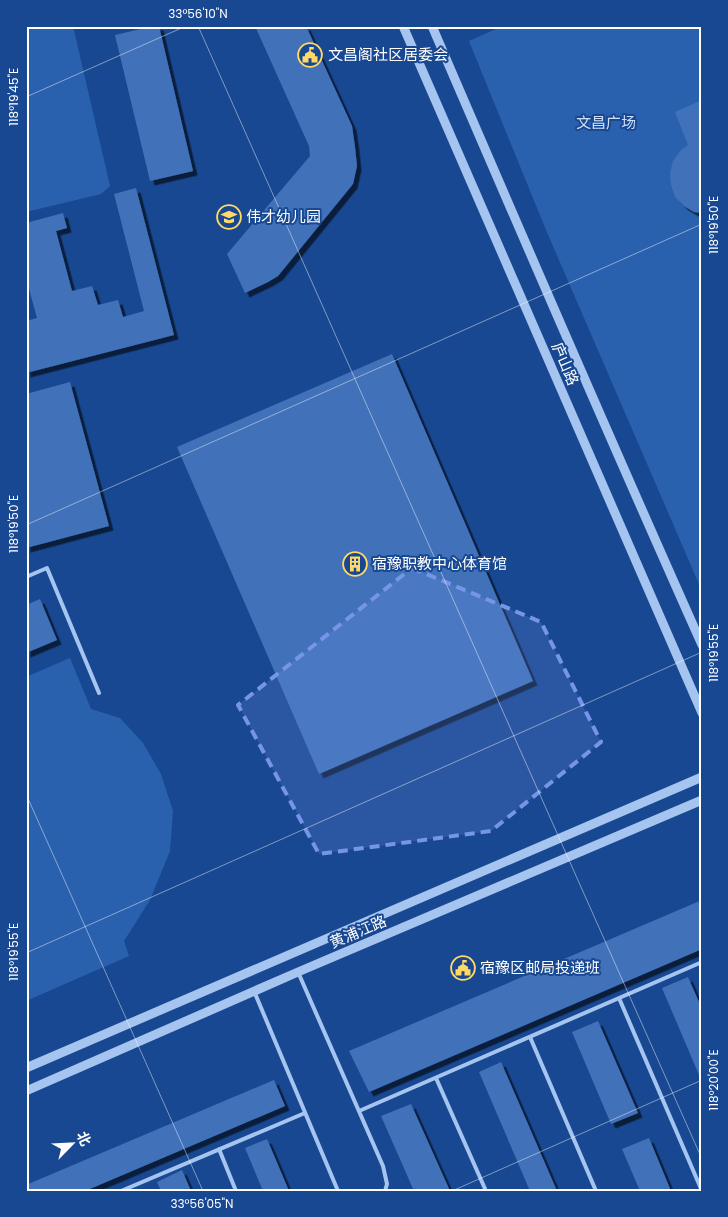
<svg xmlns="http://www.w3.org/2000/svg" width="728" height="1217" font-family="Poppins,'Noto Sans SC',sans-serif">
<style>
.green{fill:#2a61af}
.building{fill:#4071b9;filter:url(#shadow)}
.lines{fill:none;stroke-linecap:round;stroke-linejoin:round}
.service{stroke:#a6c4f0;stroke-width:4}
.tertiary{stroke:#a6c4f0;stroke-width:9}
.marked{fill:#7795e8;fill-opacity:0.2;stroke:#7795e8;stroke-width:4;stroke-dasharray:10 6;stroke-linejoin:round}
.ticks{fill:none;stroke:#fff;stroke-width:1;stroke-opacity:0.45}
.labels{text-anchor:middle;stroke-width:4;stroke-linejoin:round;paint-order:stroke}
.poi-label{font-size:15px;fill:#fff;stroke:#184891;text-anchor:start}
.park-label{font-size:15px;fill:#cde0fb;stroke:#184891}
.street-label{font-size:15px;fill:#fff;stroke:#184891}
.neatline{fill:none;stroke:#fff;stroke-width:2}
.ticks-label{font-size:12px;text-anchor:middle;fill:#fff}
</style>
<defs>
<filter id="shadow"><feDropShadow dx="4.5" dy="4.5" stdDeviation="0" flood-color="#0009"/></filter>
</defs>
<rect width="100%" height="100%" fill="#184891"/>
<!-- green -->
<path class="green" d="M32,26H73L110,186L101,194L26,212V28Z
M503,26H702V591L546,230L469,41Z
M70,658L91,709L120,718L143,743L161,774L173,811L170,851L150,900L124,941L129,956L26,1001V677Z"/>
<!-- building -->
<path class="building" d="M153,26H159L193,171L150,181L115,35Z
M255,26H306L352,126L355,147L357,166L353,184L278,276L268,282L245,293L227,254L310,156L309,146Z
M702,100V213L694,212L684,206L675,197L671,185L670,173L673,161L681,150L688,145L675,112Z
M136,188L174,335L26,373V321L37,318L26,278V223L63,213L67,228L56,231L72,291L92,286L98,305L118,300L123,317L144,311L114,194Z
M392,354L533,681L319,774L177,447Z
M70,382L109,526L26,548V394Z
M40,599L57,640L26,653V605Z
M702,900V949L369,1092L349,1051Z
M688,977L702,1009V1082L662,988Z
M598,1021L638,1113L611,1124L572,1032Z
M501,1062L557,1191H530L479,1072Z
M274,1080L285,1106L85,1191H26V1185Z
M411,1104L450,1191H414L381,1116Z
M649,1138L671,1191H640L622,1149Z
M267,1139L289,1191H263L245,1148Z
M182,1170L191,1191H161L157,1182Z"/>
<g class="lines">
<!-- service -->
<path class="service" d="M26,577L47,568L99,693
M298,972L383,1166L387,1184L385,1191
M254,991L338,1191
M619,998L702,1191
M530,1037L596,1191
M436,1078L486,1191
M359,1111L702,962
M219,1149L236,1191
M121,1191L305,1113"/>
<!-- tertiary -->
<path class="tertiary" d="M403,26L702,713
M432,26C521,233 610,439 702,645
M26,1068L702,777
M26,1091L298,972L702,800"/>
</g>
<!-- marked area -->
<path class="marked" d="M412,568L541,622L601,742L491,831L319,854L238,705Z"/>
<!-- ticks -->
<path class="ticks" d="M198,26L702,1159M26,97L186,26M26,525L702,224M26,794L203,1191M26,953L702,652M452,1191L702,1080"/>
<!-- icons -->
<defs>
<g id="civic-ring" transform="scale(1.25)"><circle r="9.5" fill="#184891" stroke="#ffd865" stroke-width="1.5"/><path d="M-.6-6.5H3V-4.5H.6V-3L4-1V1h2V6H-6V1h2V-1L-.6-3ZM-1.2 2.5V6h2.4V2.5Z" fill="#ffd865"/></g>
<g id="school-ring" transform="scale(1.25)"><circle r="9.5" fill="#184891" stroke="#ffd865" stroke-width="1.5"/><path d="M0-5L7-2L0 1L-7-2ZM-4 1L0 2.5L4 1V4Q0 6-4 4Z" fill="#ffd865"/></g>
<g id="building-ring" transform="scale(1.25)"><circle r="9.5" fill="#184891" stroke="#ffd865" stroke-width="1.5"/><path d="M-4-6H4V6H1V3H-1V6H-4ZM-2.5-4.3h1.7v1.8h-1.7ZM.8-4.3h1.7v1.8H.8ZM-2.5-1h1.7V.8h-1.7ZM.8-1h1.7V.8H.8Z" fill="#ffd865"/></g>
</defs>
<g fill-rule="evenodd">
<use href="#civic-ring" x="310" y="55"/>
<use href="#school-ring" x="229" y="217"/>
<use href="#building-ring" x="355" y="564"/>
<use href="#civic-ring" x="463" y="968"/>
</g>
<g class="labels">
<!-- poi labels -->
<g class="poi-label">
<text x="328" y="60">文昌阁社区居委会</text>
<text x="246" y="222">伟才幼儿园</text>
<text x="372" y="569">宿豫职教中心体育馆</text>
<text x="480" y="973">宿豫区邮局投递班</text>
</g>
<!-- park labels -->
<g class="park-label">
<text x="606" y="128">文昌广场</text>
</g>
<!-- street labels -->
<g class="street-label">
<text transform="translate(565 364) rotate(67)" y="5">庐山路</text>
<text transform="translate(358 932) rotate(-23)" y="5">黄浦江路</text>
</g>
</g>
<!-- border -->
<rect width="728" height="1217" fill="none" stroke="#184891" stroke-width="55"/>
<!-- north arrow -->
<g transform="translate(72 1144) rotate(66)" stroke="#184891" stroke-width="4" paint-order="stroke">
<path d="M0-4L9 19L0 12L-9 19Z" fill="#ffffff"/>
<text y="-8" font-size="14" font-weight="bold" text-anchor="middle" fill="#ffffff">北</text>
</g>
<rect x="28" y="28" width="672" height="1162" class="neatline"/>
<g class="ticks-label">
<text x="198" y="18">33°56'10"N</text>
<text transform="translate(14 97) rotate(-90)" y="4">118°19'45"E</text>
<text transform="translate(714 225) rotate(-90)" y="4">118°19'50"E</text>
<text transform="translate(14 524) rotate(-90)" y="4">118°19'50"E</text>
<text transform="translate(714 653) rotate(-90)" y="4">118°19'55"E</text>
<text transform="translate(14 952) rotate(-90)" y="4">118°19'55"E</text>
<text transform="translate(714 1080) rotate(-90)" y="4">118°20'00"E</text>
<text x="202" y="1208">33°56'05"N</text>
</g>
</svg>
